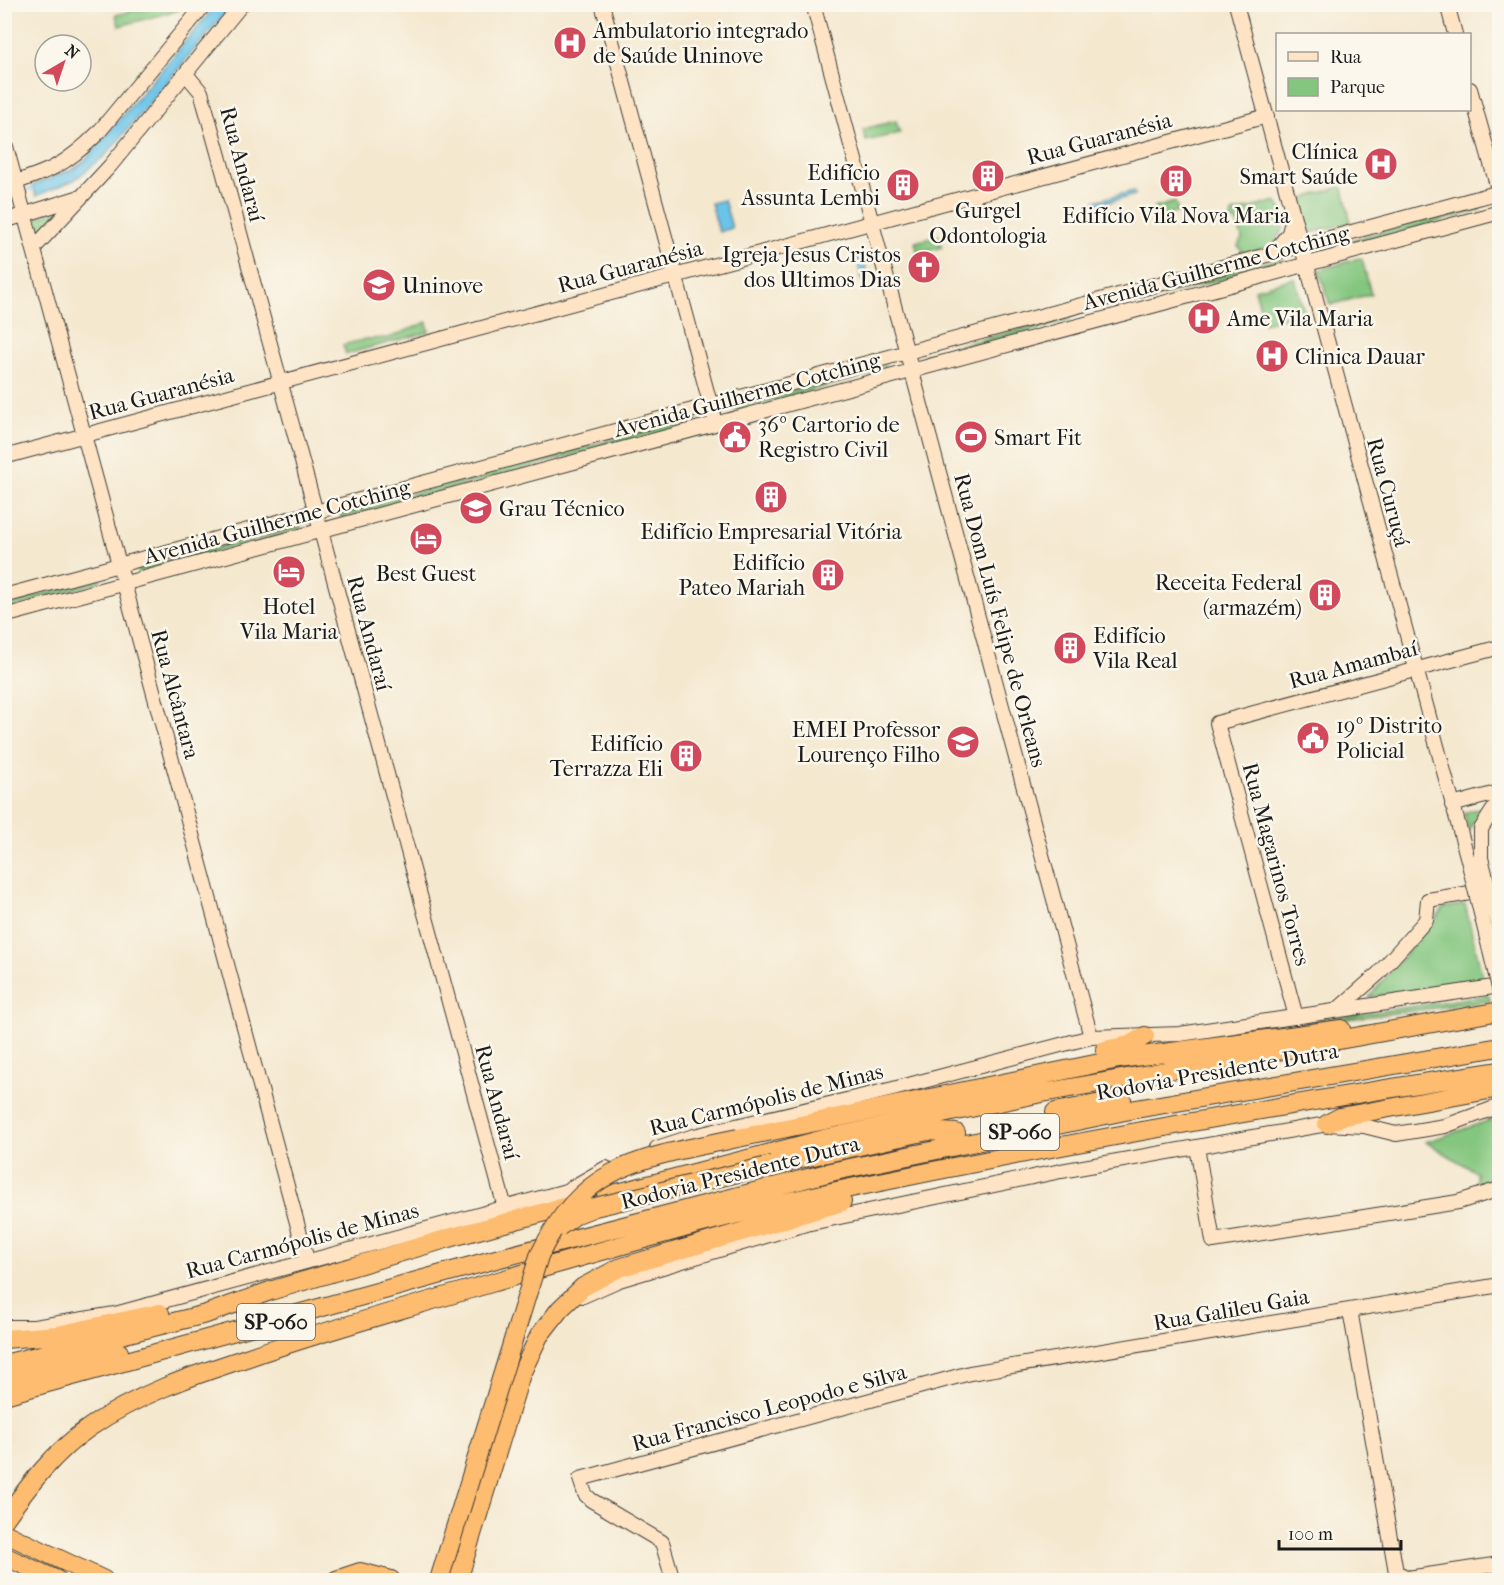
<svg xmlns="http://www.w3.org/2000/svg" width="1504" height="1585" font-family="'IM FELL French Canon',serif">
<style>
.green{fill:#84c67f;stroke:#50714e;stroke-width:1.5}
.water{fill:#6bc4e9;stroke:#447082;stroke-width:1.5}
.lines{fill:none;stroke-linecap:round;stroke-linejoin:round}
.stream{stroke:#6bc4e9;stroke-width:2}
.secondary-casing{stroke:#3c3b37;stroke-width:16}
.highway-casing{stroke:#3c3b37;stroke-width:20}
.secondary{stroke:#fee4c5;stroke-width:14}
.highway{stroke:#fdbc6f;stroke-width:18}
.secondary-bridge-casing{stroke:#3c3b37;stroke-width:16;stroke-linecap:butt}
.highway-bridge-casing{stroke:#3c3b37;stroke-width:20;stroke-linecap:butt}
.secondary-bridge{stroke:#fee4c5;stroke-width:14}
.highway-bridge{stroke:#fdbc6f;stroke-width:18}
.labels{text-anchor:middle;stroke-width:5;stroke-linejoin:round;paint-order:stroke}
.shield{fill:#fbf7ec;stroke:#5f5e5a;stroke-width:1.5}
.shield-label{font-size:21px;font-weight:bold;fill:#1c1c1c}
.poi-label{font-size:22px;fill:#1c1c1c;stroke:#fbf7ec;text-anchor:start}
.street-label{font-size:22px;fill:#1c1c1c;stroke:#fbf7ec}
</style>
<rect width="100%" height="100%" fill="#fbf7ec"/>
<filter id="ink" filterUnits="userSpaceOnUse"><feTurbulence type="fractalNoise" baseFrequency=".0167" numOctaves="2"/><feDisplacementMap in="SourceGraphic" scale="12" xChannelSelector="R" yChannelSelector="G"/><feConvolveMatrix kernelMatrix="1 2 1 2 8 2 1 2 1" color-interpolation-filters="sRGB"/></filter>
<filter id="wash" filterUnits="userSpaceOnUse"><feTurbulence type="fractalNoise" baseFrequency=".008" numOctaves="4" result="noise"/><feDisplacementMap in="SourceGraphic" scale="24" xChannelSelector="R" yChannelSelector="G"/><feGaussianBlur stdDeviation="1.35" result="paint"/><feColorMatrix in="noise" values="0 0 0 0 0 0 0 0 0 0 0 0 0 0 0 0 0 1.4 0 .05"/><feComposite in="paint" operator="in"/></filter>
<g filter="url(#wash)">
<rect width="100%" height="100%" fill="#f4e8cf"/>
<!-- green -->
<path class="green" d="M157,5H179L180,10L119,26L116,15Z
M896,121L900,133L866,141L863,129Z
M1340,187L1343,188L1351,223L1310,233L1300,199Z
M1276,201L1282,210L1284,228L1272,246L1244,254L1238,246L1242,238L1237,223L1231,219L1232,213Z
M1175,202L1178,212L1157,218L1154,208Z
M1479,205L1480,210L1323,253L1321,248Z
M62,208L37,239L31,220Z
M939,236L942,247L918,254L915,242Z
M1283,258L1284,263L1119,307L1118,303Z
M1359,258L1362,259L1371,294L1330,305L1319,270Z
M1295,278L1304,312L1264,323L1255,289Z
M1069,316L1071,320L926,360L924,355Z
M427,322L429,332L346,354L343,345L366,339L389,338Z
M885,365L886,370L735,411L733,407Z
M696,417L697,422L341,518L340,513Z
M300,524L301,528L138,573L137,568Z
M100,578L101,582L5,609V604Z
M1479,808L1469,832L1464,813Z
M1465,904L1484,983L1369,997L1444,908Z
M1489,995L1490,1001L1324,1022L1299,1023Z
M1499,1117V1177L1476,1192V1172L1426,1142Z"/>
<!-- water -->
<path class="water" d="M217,4L232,5L106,155L74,180L36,196L33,185L75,168L85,160Z
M1134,191L1135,195L1097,205L1095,201Z
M724,200L732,228L719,232L711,203Z
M863,254L868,279L862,280L856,255Z"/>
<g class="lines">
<!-- stream -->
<path class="stream" d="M25,191L36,187
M4,197L13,194"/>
</g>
</g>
<g filter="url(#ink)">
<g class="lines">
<!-- secondary casing -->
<g class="secondary-casing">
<path id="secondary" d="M602,4L713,414
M813,4L1091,1037
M1236,4L1469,864
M1447,4L1455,34
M186,74L201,92L219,156L505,1208
M1470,89L1500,196
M4,139L307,1260
M4,186C48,172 65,166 98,133L205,4
M4,221L77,198
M34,248L110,166L242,4
M1273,253L1289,233L1293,217
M4,457L1267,116
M4,596L1500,192
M4,616L1500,212
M1452,805L1500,792
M1481,858V829L1500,799
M1337,1010L1379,973L1426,920L1428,900L1500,888
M1296,1017L1217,723L1500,647
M1197,1147L1213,1241L1458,1202L1500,1189
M657,1148L694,1136L893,1089L1091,1037L1180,1034L1500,986
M583,1296L619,1280L806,1224L1061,1171L1327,1124L1364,1126L1396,1134L1445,1126L1500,1106
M1350,1310L1396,1572L1408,1578L1500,1564
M4,1327H34L115,1314L566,1191L606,1168
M673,1580L662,1542L591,1500L585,1494L580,1479L970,1373L1500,1285"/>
</g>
<!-- highway casing -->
<g class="highway-casing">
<path id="highway" d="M1105,1050L1129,1045L1145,1036
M1055,1112L1122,1099
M1327,1124L1340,1117L1500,1088
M738,1138L1119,1059L1341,1029
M772,1165L928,1131L956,1133
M606,1196L828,1138L1037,1094L1500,1011
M4,1339L58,1335L160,1313
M4,1364L206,1314L270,1291L456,1236L579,1203
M4,1378L119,1352
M4,1395L496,1259L835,1171L1130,1110L1500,1047
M4,1520C29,1485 55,1451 90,1427C136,1395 191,1376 243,1359C306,1337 369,1319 433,1300C568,1261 703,1219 841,1190C1060,1144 1279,1105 1500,1071
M4,1533L104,1580
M4,1556L57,1580
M336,1580L360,1572L391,1580
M458,1580L521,1374L539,1336L560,1309L583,1287L619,1268L842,1202"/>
</g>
<!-- secondary -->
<use href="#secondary" class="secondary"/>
<!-- highway -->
<use href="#highway" class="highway"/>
<!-- secondary-bridge casing -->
<g class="secondary-bridge-casing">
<path id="secondary-bridge" d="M1481,858L1500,931
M1469,864L1500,992"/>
</g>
<!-- highway-bridge casing -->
<g class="highway-bridge-casing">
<path id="highway-bridge" d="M559,1227L577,1214L595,1207L772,1165
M439,1580L539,1256C584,1161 645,1158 738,1138"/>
</g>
<!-- secondary-bridge -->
<use href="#secondary-bridge" class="secondary-bridge"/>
<!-- highway-bridge -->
<use href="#highway-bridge" class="highway-bridge"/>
</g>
</g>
<!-- icons -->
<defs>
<g id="hospital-disc" transform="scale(1.725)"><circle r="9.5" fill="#d1495b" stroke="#fbf7ec"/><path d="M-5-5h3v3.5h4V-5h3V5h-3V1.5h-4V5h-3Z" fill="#fff"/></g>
<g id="building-disc" transform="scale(1.725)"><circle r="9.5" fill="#d1495b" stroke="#fbf7ec"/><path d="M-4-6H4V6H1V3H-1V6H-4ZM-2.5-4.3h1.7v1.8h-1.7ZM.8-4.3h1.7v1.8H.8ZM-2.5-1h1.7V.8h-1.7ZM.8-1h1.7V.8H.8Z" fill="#fff"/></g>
<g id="church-disc" transform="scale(1.725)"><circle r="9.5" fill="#d1495b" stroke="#fbf7ec"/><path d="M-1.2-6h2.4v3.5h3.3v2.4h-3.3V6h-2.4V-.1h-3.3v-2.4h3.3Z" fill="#fff"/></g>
<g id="university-disc" transform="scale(1.725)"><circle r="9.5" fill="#d1495b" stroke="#fbf7ec"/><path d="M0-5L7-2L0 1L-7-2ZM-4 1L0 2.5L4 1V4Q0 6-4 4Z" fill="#fff"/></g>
<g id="civic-disc" transform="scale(1.725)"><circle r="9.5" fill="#d1495b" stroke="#fbf7ec"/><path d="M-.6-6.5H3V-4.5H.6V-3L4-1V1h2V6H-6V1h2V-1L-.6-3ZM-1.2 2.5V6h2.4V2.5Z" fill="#fff"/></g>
<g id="stadium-disc" transform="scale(1.725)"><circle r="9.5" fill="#d1495b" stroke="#fbf7ec"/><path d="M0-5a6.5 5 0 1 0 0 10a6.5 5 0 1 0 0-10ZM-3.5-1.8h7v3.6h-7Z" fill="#fff"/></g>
<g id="hotel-disc" transform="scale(1.725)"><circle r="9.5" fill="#d1495b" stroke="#fbf7ec"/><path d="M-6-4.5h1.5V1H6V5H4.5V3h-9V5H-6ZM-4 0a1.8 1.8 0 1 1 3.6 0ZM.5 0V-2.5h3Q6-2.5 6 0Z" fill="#fff"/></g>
<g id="school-disc" transform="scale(1.725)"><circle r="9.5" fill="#d1495b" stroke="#fbf7ec"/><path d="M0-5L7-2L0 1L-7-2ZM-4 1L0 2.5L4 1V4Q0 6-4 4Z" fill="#fff"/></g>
</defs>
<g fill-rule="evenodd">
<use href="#hospital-disc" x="570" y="43"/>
<use href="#hospital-disc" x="1381" y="164"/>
<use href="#building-disc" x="988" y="176"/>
<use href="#building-disc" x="1176" y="181"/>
<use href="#building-disc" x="903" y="185"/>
<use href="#church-disc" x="924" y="267"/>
<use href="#university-disc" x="379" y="285"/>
<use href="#hospital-disc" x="1204" y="318"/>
<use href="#hospital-disc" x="1272" y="356"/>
<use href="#civic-disc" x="735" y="437"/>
<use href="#stadium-disc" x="971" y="437"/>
<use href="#building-disc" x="771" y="497"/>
<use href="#university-disc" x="476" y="508"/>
<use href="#hotel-disc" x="426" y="539"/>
<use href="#hotel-disc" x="289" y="572"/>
<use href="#building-disc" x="828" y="575"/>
<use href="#building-disc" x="1325" y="595"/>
<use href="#building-disc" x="1070" y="648"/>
<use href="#civic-disc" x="1313" y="738"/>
<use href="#school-disc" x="963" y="742"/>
<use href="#building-disc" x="686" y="756"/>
</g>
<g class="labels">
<!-- shield labels -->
<g class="shield">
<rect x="981" y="1114" width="78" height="36" rx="4.5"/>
<rect x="237" y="1304" width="78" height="36" rx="4.5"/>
</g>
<g class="shield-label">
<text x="1020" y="1139">SP-060</text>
<text x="276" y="1329">SP-060</text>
</g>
<!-- poi labels -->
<g class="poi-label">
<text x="593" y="38">Ambulatorio integrado<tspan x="593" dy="25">de Saúde Uninove</tspan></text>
<text x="1358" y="159" text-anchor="end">Clínica<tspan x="1358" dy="25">Smart Saúde</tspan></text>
<text x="880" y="180" text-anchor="end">Edifício<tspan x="880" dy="25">Assunta Lembi</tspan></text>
<text x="988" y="218" text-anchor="middle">Gurgel<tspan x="988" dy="25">Odontologia</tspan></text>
<text x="1176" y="223" text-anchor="middle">Edifício Vila Nova Maria</text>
<text x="901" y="262" text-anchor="end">Igreja Jesus Cristos<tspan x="901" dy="25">dos Ultimos Dias</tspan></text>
<text x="402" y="293">Uninove</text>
<text x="1227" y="326">Ame Vila Maria</text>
<text x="1295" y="364">Clinica Dauar</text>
<text x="758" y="432">36º Cartorio de<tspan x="758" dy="25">Registro Civil</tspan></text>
<text x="994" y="445">Smart Fit</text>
<text x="499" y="516">Grau Técnico</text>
<text x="771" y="539" text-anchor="middle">Edifício Empresarial Vitória</text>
<text x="805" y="570" text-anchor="end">Edifício<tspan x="805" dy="25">Pateo Mariah</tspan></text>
<text x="426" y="581" text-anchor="middle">Best Guest</text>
<text x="1302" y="590" text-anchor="end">Receita Federal<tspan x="1302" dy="25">(armazém)</tspan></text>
<text x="289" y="614" text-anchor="middle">Hotel<tspan x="289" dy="25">Vila Maria</tspan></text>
<text x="1093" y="643">Edifício<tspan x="1093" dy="25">Vila Real</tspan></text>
<text x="1336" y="733">19º Distrito<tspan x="1336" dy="25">Policial</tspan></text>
<text x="940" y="737" text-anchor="end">EMEI Professor<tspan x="940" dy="25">Lourenço Filho</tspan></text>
<text x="663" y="751" text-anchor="end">Edifício<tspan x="663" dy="25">Terrazza Eli</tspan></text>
</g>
<!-- street labels -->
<g class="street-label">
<text transform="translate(1099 138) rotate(-15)" y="8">Rua Guaranésia</text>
<text transform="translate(243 164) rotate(75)" y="8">Rua Andaraí</text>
<text transform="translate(630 266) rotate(-15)" y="8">Rua Guaranésia</text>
<text transform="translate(1216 267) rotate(-15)" y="8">Avenida Guilherme Cotching</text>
<text transform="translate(161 393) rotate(-15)" y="8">Rua Guaranésia</text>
<text transform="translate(747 394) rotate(-15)" y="8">Avenida Guilherme Cotching</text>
<text transform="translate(1389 492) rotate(75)" y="8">Rua Curuçá</text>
<text transform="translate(277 521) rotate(-15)" y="8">Avenida Guilherme Cotching</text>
<text transform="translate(1001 620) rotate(75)" y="8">Rua Dom Luís Felipe de Orleans</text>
<text transform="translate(370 633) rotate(75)" y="8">Rua Andaraí</text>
<text transform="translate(1353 664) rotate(-15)" y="8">Rua Amambaí</text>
<text transform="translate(176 694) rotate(75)" y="8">Rua Alcântara</text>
<text transform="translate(1277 864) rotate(75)" y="8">Rua Magarinos Torres</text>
<text transform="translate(1217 1071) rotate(-10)" y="8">Rodovia Presidente Dutra</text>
<text transform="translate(766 1099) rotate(-14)" y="8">Rua Carmópolis de Minas</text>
<text transform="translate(498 1102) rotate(75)" y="8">Rua Andaraí</text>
<text transform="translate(740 1172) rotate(-14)" y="8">Rodovia Presidente Dutra</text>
<text transform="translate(302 1240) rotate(-15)" y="8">Rua Carmópolis de Minas</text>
<text transform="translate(1231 1309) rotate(-10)" y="8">Rua Galileu Gaia</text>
<text transform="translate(769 1407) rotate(-15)" y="8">Rua Francisco Leopodo e Silva</text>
</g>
</g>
<!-- margin -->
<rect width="1504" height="1585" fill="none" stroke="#fbf7ec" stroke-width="24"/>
<!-- legend -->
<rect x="1276" y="33" width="195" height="78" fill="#fbf7ec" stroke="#a29f99" stroke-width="1.5"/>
<rect x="1288" y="52" width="30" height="9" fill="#fee4c5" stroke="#a29f99" stroke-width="1.5"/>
<text x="1330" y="63" font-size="18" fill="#1c1c1c">Rua</text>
<rect x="1288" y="78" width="30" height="18" fill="#84c67f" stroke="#a29f99" stroke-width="1.5"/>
<text x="1330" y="93" font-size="18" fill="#1c1c1c">Parque</text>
<!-- north arrow -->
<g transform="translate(63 63) rotate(39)"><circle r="28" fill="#fbf7ec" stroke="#a29f99" stroke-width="1.5"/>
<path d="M0-4.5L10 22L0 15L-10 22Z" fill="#d1495b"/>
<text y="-9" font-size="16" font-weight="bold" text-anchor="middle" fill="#1c1c1c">N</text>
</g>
<!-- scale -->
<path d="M1279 1540v9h122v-9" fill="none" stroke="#1c1c1c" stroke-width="3"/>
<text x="1288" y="1540" font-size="18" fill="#1c1c1c" stroke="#fbf7ec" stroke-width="4.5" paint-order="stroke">100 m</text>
</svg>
